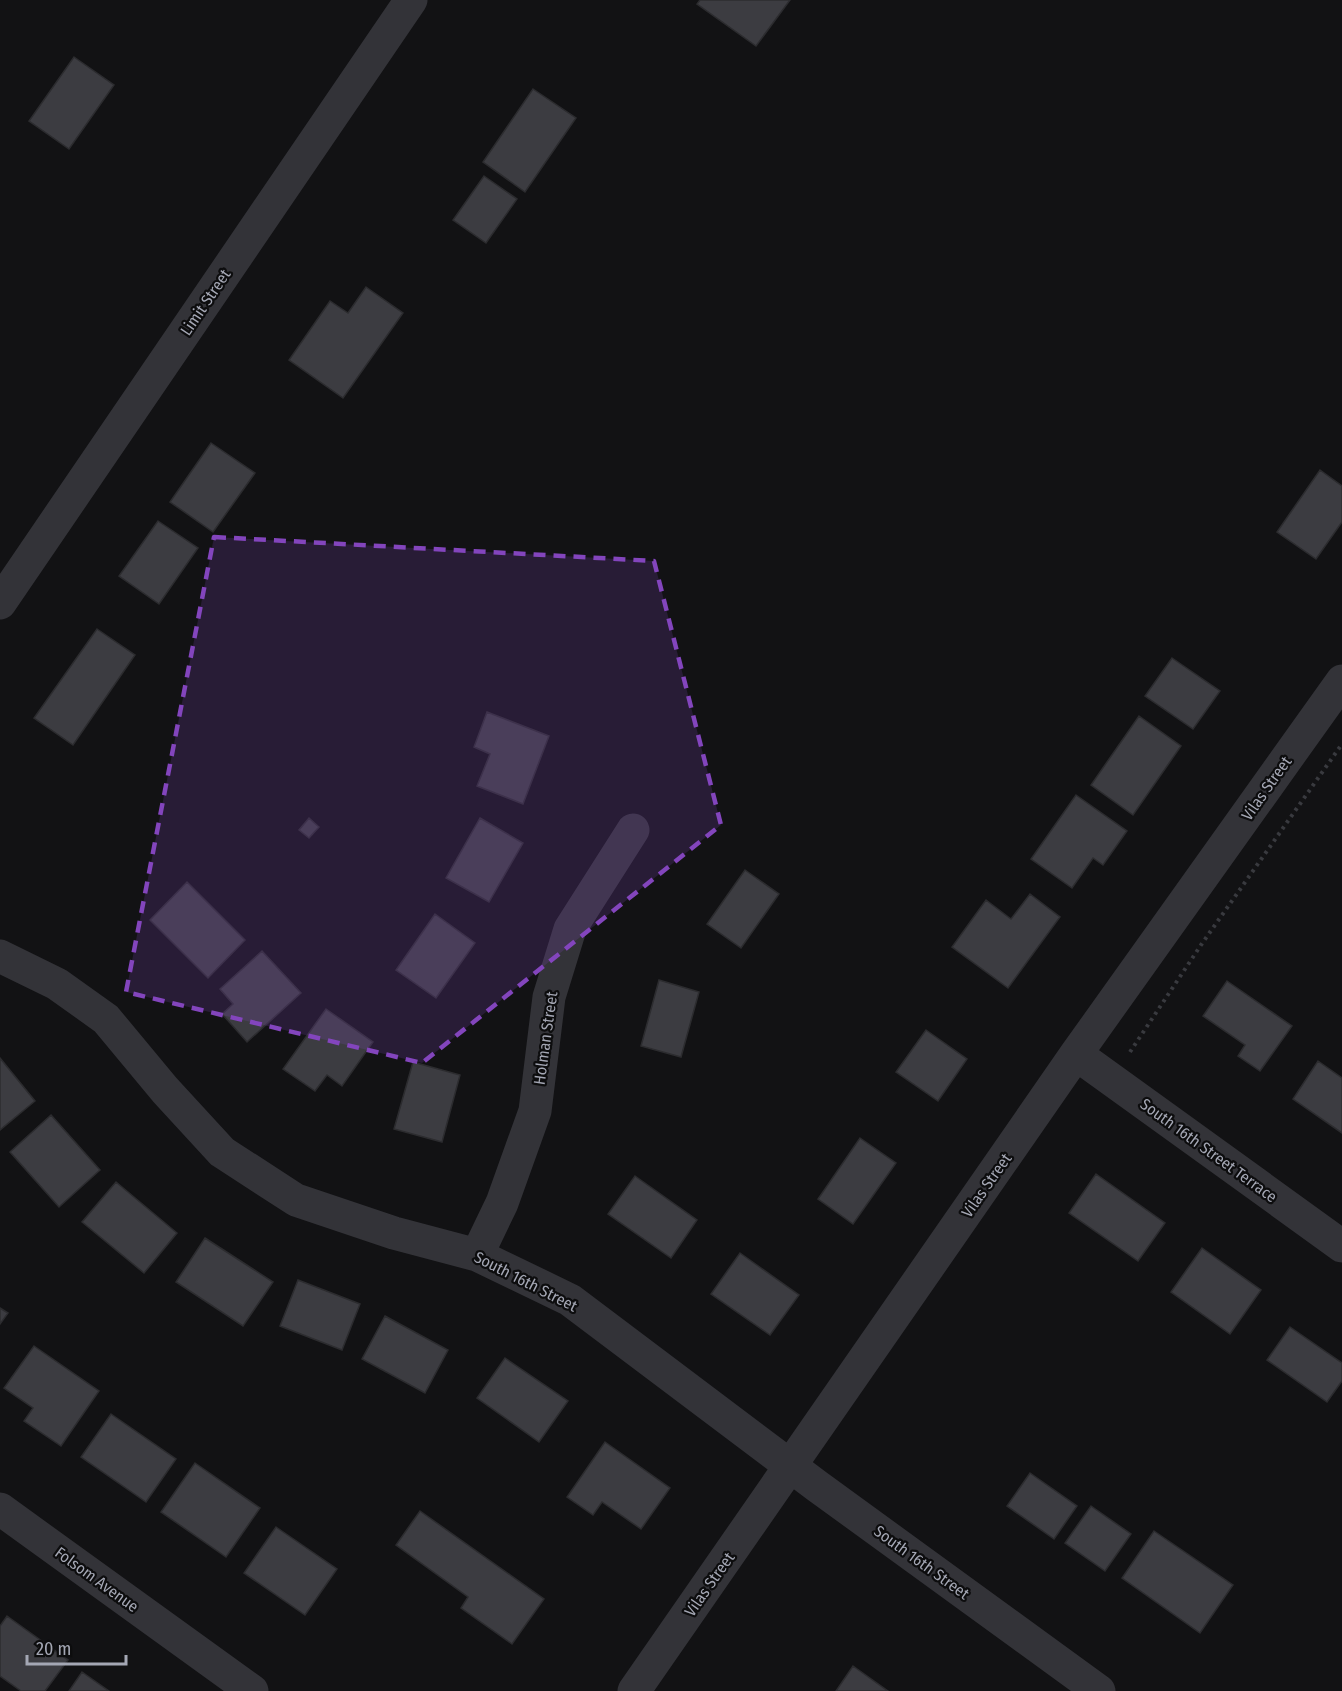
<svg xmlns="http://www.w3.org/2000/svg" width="1342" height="1691" font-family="'Fira Sans Condensed',sans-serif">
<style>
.building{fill:#3c3c41;stroke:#2c2c2f;stroke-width:1.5}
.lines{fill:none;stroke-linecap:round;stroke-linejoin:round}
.path{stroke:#393a3f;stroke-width:4;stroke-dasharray:3 4.5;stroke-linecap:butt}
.minor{stroke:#333338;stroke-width:33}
.tertiary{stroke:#333338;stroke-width:33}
.marked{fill:#8345bd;fill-opacity:0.2;stroke:#8345bd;stroke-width:4.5;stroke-dasharray:12 8;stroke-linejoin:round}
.labels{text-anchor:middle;stroke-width:4.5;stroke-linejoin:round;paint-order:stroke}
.street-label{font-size:16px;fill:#a4a7b4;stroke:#0d0d0e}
</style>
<rect width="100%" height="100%" fill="#121214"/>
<!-- building -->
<path class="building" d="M700,0H790L756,46L697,4Z
M74,57L114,85L69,149L29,121Z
M533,89L576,118L525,192L483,162Z
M484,176L517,199L486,243L453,220Z
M366,287L403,313L343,398L289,360L330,301L348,313Z
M211,443L255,473L213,532L170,502Z
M1320,470L1342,486V522L1316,559L1277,532Z
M158,521L198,548L159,604L119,576Z
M97,629L135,655L73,745L34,718Z
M1172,658L1220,691L1193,729L1145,696Z
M487,712L549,736L523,804L477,786L490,754L474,747Z
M1139,716L1181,746L1133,815L1091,785Z
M1076,795L1127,831L1103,865L1093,858L1072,888L1031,859Z
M309,818L319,827L309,838L299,830Z
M480,818L523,843L489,902L446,878Z
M745,870L779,894L741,948L707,924Z
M187,882L245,940L208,978L150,920Z
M1030,894L1060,917L1008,988L952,947L986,900L1011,919Z
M435,914L475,943L436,998L396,970Z
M262,951L301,993L247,1042L222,1014L233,1004L220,989Z
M659,980L699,992L681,1057L641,1046Z
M1227,981L1292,1026L1260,1071L1238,1056L1245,1045L1203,1016Z
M326,1009L373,1042L342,1086L327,1075L315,1091L283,1069Z
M926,1030L967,1059L938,1101L896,1072Z
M0,1058L35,1101L0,1130Z
M1318,1061L1342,1078V1133L1293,1099Z
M413,1062L460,1075L442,1142L394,1129Z
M51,1115L100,1170L59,1207L10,1152Z
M860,1138L896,1163L853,1224L818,1199Z
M1096,1174L1165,1223L1138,1261L1069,1213Z
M635,1176L697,1220L671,1258L608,1214Z
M116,1182L177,1233L144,1273L82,1222Z
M205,1238L273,1282L243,1326L176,1282Z
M1202,1248L1261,1290L1230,1334L1171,1292Z
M740,1253L799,1295L770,1335L711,1294Z
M298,1280L360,1304L342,1350L280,1326Z
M0,1308L8,1313L0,1324Z
M385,1316L448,1350L425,1393L362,1359Z
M1290,1327L1342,1363V1381L1327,1402L1267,1360Z
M34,1346L99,1391L61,1446L24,1421L33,1408L4,1388Z
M505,1358L568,1401L539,1442L477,1398Z
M111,1414L176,1459L146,1502L81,1457Z
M605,1442L670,1488L641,1529L602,1502L593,1515L567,1497Z
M195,1463L260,1508L226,1557L161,1512Z
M1030,1473L1077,1506L1054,1539L1007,1506Z
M1091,1506L1131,1534L1105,1571L1065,1543Z
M420,1511L544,1599L512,1644L461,1608L468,1597L396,1545Z
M276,1527L337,1569L305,1615L244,1573Z
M1154,1531L1233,1585L1200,1633L1122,1578Z
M7,1616L68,1660L45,1691H21L0,1676V1626Z
M853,1666L888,1691H836Z
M82,1672L109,1691H69Z"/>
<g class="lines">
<!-- path -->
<path class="path" d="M1130,1052L1201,945L1342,744"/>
<!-- minor -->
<path class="minor" d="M0,956L57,984L106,1019L165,1090L222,1152L296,1200L394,1233L477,1255L570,1300L817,1486L1099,1691
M1076,1054L1342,1246
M477,1255L502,1203L535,1111L549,997L570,929L633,830
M0,1509L252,1691
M634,1691L1076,1054L1342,681"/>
<!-- tertiary -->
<path class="tertiary" d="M0,603L411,0"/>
</g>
<!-- marked area -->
<path class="marked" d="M214,537L654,561L721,825L422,1063L126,992Z"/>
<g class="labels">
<!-- street labels -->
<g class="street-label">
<text transform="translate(205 302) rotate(-56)" y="6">Limit Street</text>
<text transform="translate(1266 788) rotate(-55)" y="6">Vilas Street</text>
<text transform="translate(545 1038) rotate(-82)" y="6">Holman Street</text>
<text transform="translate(1209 1150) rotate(36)" y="6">South 16th Street Terrace</text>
<text transform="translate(986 1185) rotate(-55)" y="6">Vilas Street</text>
<text transform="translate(526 1281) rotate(27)" y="6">South 16th Street</text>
<text transform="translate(922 1562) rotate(36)" y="6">South 16th Street</text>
<text transform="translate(97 1579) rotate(36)" y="6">Folsom Avenue</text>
<text transform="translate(709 1584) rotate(-55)" y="6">Vilas Street</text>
</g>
</g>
<!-- scale -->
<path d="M27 1655v9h99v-9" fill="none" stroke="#a4a7b4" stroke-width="3"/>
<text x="36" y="1655" font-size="18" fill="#a4a7b4" stroke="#0d0d0e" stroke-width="4.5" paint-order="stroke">20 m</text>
</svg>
